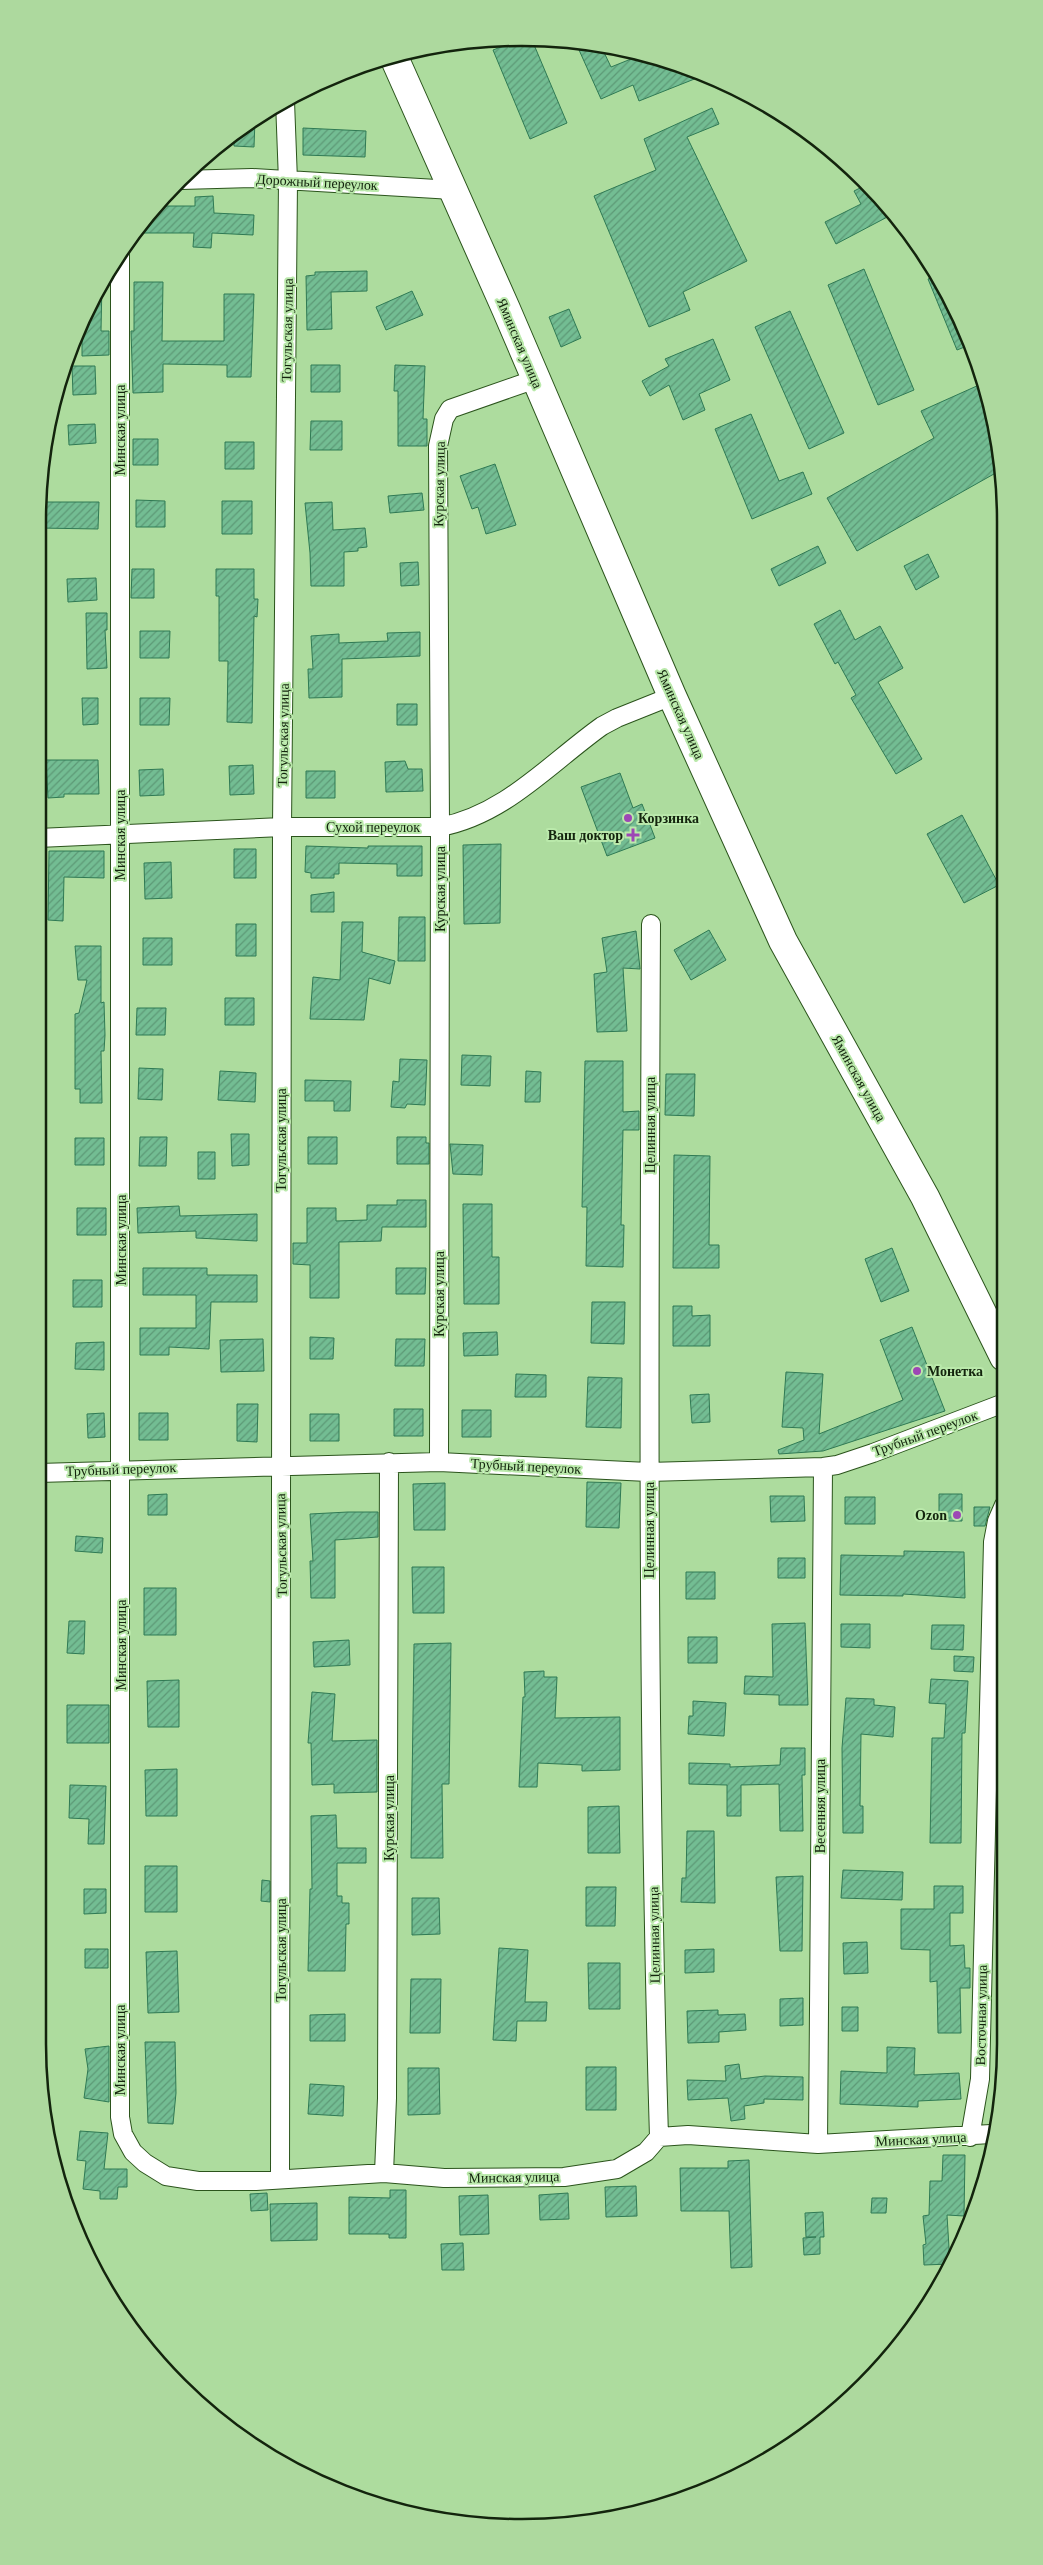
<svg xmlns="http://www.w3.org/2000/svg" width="1043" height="2565" font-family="'Times New Roman',serif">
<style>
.building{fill:url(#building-hatch);stroke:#2f7a54}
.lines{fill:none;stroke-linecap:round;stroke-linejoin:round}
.minor-casing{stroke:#2b541c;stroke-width:20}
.primary-casing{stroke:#2b541c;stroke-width:30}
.minor{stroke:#fff;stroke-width:18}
.primary{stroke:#fff;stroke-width:28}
.poi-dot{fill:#9d47b5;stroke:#bae9ab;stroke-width:2}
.labels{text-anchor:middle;stroke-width:4;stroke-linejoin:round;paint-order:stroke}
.street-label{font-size:14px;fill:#13240d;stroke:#bae9ab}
.poi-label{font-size:14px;font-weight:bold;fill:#13240d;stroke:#bae9ab;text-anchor:start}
.rim{fill:none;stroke:#13240d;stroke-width:2.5}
</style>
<defs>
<pattern id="building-hatch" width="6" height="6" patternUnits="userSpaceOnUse" patternTransform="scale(1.25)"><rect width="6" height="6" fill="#73bd93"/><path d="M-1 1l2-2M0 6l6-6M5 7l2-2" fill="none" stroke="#5d9976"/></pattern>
</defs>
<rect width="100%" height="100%" fill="#addc9e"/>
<!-- building -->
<path class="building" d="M519,40H532L567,123L530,139L493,50Z
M575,41L601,46L611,67L641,55L677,63L702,76L639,101L633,85L601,99Z
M712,108L719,124L687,137L747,261L683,292L690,310L649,327L594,196L656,170L644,139Z
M255,120L254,147L234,146V133Z
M303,128L366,131L365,157L303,155Z
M866,185L886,203L893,214L836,244L825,222L861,204L854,191Z
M213,196L214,213L254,215L253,235L212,233L211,248L193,247L194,233H136L155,206H195V197Z
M864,269L914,390L878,405L828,285Z
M367,271V291L331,292L332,329L307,330L306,276L315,275V272Z
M934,276L956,308L967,346L957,350L928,279Z
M102,281L101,331H109V355L82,356V325Z
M134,282H163L162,341H224V294H254L251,377H227V365L163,364V392L133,393L131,331H134Z
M412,291L423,315L386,330L376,307Z
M569,309L581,338L561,347L549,317Z
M790,311L844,433L809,449L755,327Z
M713,339L730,380L699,394L705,410L683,420L669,385L650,396L642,381L669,366L665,359Z
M311,365H340V392H311Z
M395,365L425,366L423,419H427V446H398V391H394Z
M72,366H95L96,394L73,395Z
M979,385L1001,458V470L857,551L827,498L934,438L921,411Z
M751,414L779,481L803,472L812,494L752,519L715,429Z
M311,421H342V450H310Z
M95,424L96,443L69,445L68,425Z
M133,439H158V465H133Z
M225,442H254V469H225Z
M495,464L516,525L486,534L478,507L472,509L460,476Z
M422,493L424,510L390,513L388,496Z
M136,500L165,501V527H136Z
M222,501H252V534H222Z
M41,502H99L98,529L38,528Z
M332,502L333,530L365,528L367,547L358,548V551L344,552V586H311L310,553L305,503Z
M818,546L826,563L779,586L771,569Z
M928,554L939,577L916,590L904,566Z
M418,562L419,585L401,586L400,563Z
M132,569H154V598H131Z
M216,569H254V599H258L257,617L254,616L252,723L227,722L228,661H219V596H216Z
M96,578L97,600L68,602L67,579Z
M840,610L855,640L880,626L903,668L878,682L922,759L896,774L851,698L856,695L838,662L835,664L814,624Z
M86,613H107V630H105L107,668L87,669Z
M140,631H170L169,658H140Z
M420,632V656L342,659V697L309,698L308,669H313L311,636L339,634V643L388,641L387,633Z
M82,698H98V724L83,725Z
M140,698H170L169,725H140Z
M397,704H417V725H397Z
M46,760H98L99,794H64V797L48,798Z
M405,761L408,769H422L423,791L386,792L385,762Z
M253,765L254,794L230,795L229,766Z
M163,769L164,795L140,796L139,770Z
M306,771H335V798H306Z
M620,773L633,808L642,804L655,838L607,856L581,787Z
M962,815L999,885L964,903L927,834Z
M501,844L500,923L464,924L463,845Z
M306,846L368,848V846H422V876H397V864L339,863V874H334V878H311V873L305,872Z
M234,849H256V878H234Z
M49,851H104V878L64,877L63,921L48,920Z
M171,862L172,898L145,899L144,863Z
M334,892V912H311V895Z
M399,917H425V961H398Z
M342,922H363L362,952L395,961L390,984L369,978L364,1020L310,1019L313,977L340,980Z
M236,924H256V956H236Z
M709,930L726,960L691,980L674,950Z
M636,931L640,969L623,968L627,1031L597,1032L594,974L607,972L602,938Z
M143,938H172V965H143Z
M75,946H101V1003L104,1002L105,1035L104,1051H101L102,1103H80V1089H75V1014L79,1013L87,980H78Z
M225,998H254V1025H225Z
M137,1008H166L165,1035H136Z
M462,1055L491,1056L490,1086L461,1085Z
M400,1059L427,1060L425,1105L407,1104L405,1108L391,1107L393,1081L399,1082Z
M585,1061H623V1112L639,1111V1130H623L621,1225H624L623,1267L586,1266L587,1207H582Z
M139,1068L163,1069L162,1100L138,1099Z
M220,1071L256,1073L255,1102L218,1100Z
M526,1071L541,1072L540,1102H525Z
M666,1074H695L694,1116L665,1115Z
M305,1080L351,1081L350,1111H334V1101H305Z
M231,1134H249V1165L232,1166Z
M140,1137H167L166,1166H139Z
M308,1137H337V1164H308Z
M397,1137H426V1143H429V1164H397Z
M75,1138H104V1165H75Z
M450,1144L483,1145L482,1175L453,1174Z
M198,1152H215V1179H198Z
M674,1155L710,1156L709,1245H719V1268H673Z
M397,1200H426V1227H382L381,1241L339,1242V1298H310V1265L293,1264V1243H307V1208H336V1221L367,1220V1205H397Z
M463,1204H492V1257H499V1304H464Z
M179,1206L180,1216L257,1214V1241L196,1238V1231L138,1233L137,1208Z
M77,1208H106V1235H77Z
M892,1248L909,1291L881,1302L865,1259Z
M143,1268H207V1275H257V1302H211L209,1349L169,1347V1355H140V1328H196V1295H143Z
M396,1268H426L425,1294H396Z
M73,1280H102V1307H73Z
M592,1302H625L624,1344L591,1343Z
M673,1306H692V1316L710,1315V1346H673Z
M912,1327L945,1411L823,1451L779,1454L778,1450L804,1440L803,1428L782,1427L786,1372L823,1374L819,1434L903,1400L880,1340Z
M497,1332L498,1355L464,1356L463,1333Z
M310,1337L334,1338L333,1359H310Z
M263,1339L264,1371L221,1372L220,1340Z
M396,1339H425L424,1366H395Z
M104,1342V1370L75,1369L76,1343Z
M516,1374L546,1375V1397H515Z
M588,1377L622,1378L621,1428L586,1427Z
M709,1394L710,1422L692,1423L690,1395Z
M237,1404H258L257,1442L237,1441Z
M394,1409H423V1436H394Z
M462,1410H491V1437H462Z
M104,1413L105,1437L88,1438L87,1414Z
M139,1413H168V1440H139Z
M310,1414H339V1441H310Z
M587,1482L621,1483L619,1528L586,1527Z
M445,1483V1530H414L413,1484Z
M167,1494V1515H148V1495Z
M939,1494H962V1521H939Z
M770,1496H804L805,1521L771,1522Z
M845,1497H875V1524H845Z
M974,1507H990L985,1526H974Z
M348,1512H378V1537L335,1540V1598H311L310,1561H313L310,1514Z
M76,1536L103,1538L102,1553L75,1551Z
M904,1551L964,1552L965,1598L903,1594V1596L840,1595L841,1555L904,1556Z
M778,1558H805V1578H778Z
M412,1567H444V1613H413Z
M686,1572H715V1599H686Z
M144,1588H176V1635H144Z
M69,1621H85L84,1654L67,1653Z
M805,1623L808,1705H779V1695L744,1694L745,1676L773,1677L772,1624Z
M841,1624H870V1648L841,1647Z
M932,1625H964L963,1650L931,1649Z
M688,1637H717V1663H688Z
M349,1640L350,1665L314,1667L313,1642Z
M451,1643L449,1784H442L443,1858H411L414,1644Z
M954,1656L974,1657L973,1672L954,1671Z
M544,1671V1677H557L555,1718L620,1717V1770L582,1771V1765L538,1763L537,1787H519L523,1697H525L524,1672Z
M931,1679L968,1681L965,1733H962L961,1843H930L932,1738H944L946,1704L929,1703Z
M179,1680V1727H148L147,1681Z
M312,1692L335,1694L332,1741L377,1740V1792L334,1793V1784L312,1785L311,1743H308Z
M846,1698L874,1699V1705L895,1707L893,1737L861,1734L860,1806H863V1833H843L842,1748Z
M693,1701L726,1703L724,1736L688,1734L689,1716H693Z
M67,1705H109V1743H67Z
M781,1748H805V1775H802L803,1831H780L779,1784L741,1785V1816H727V1785L689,1784V1763L730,1764V1767L780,1765Z
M177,1769V1816H146L145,1770Z
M70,1785L106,1786L104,1844H88L89,1819L69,1818Z
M619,1806L620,1853H588V1807Z
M336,1815L337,1848H366V1863H337V1896H342V1903H349V1924H346L345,1971H308L310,1889H312L311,1816Z
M687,1831H714L715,1903L681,1902L682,1878H686Z
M145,1866H177V1912H145Z
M843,1870L903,1872L902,1900L841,1898Z
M803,1876L802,1951H780L776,1877Z
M262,1880L270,1881V1902L261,1901Z
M934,1886H963V1913H950V1946L964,1945L965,1968H970V1988H960L961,2033H938L937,1981L930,1982V1950L901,1949V1909H934Z
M586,1887H616L615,1926H586Z
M84,1889H106V1913L84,1914Z
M412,1898H439L440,1934L412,1935Z
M867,1942L868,1973L844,1974L843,1943Z
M499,1948L528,1950L525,2002H547L546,2021H517L516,2041L493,2040Z
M85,1949H108V1968H85Z
M714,1949V1972L685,1973V1950Z
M177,1951L179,2012L148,2013L146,1952Z
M588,1963H620V2009H589Z
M411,1979H441L440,2033H410Z
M803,1998V2025L780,2026V1999Z
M842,2007H858V2031H842Z
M718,2010V2015L745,2014L746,2030L719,2032V2042L688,2043L687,2011Z
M345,2014V2041H310V2015Z
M145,2042H175L176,2093L173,2124L148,2123Z
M109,2046V2102L84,2098L88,2069L85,2049Z
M887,2047L915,2048L914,2075L959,2073L961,2099L918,2101V2107L840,2104L841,2071L887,2073Z
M739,2064L741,2079L765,2076L803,2077V2100L764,2099V2103L744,2106L745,2119L731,2121L728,2098L688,2100L687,2080L726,2081L725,2066Z
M586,2067H616V2110H586Z
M408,2068H439L440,2114L408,2115Z
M310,2084L344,2086L343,2116L308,2114Z
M80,2131L108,2133L104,2169H127V2187H118L117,2199H100V2191L83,2189L86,2161L77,2160Z
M943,2155H965L964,2216L947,2215L950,2264L924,2265L923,2245L926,2244L923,2216L929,2215L930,2181H942Z
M749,2160L752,2267L731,2268L729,2211H681L680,2168H728V2161Z
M636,2186L637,2216L606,2217L605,2187Z
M390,2190H406V2238H389V2234H349V2197L390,2198Z
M267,2193L268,2210L251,2211L250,2194Z
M568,2193L569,2219L540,2220L539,2195Z
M488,2195L489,2234L460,2235L459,2196Z
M872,2198H887L886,2213H871Z
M317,2203V2240L271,2241L270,2204Z
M823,2212L824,2237H820V2254L804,2255L803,2238L816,2237H806L805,2213Z
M463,2243L464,2270H442L441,2244Z"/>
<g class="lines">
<!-- minor casing -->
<g class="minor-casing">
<path id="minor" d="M181,180L252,178L453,190
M120,255V2117L123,2134L133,2152L145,2163L166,2176L198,2181H256L384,2173L444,2178L564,2177L617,2169L646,2152L659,2137L688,2135L818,2144L991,2134
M38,838L282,827H440C505,815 550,763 602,726L617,718L672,696
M651,924C649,1328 647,1732 659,2137
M439,1462L440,827L438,446L444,419L450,409L536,379
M38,1473L439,1462L648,1472L823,1467L837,1465L873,1453L1004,1403
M970,2137L980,2079L993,1542L997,1521L1004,1505
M818,2144L823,1467
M384,2173L387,2098L389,1462
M280,2178L282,827L288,181L285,101"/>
</g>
<!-- primary casing -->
<g class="primary-casing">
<path id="primary" d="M393,55L506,309L672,696L783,941L925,1197L1004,1357"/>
</g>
<!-- minor -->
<use href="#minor" class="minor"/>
<!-- primary -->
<use href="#primary" class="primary"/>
</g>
<!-- markers -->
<g class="poi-dot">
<circle cx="628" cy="818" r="5"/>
<path d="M630.5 827.5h5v5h5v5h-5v5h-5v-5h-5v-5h5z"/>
<circle cx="917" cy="1371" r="5"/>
<circle cx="957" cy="1515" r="5"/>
</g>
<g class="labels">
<!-- street labels -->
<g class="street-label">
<text transform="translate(317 182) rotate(3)" y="5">Дорожный переулок</text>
<text transform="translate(287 330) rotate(-89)" y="5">Тогульская улица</text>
<text transform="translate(520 343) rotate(67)" y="5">Яминская улица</text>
<text transform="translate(120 430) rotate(-90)" y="5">Минская улица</text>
<text transform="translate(439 484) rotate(-89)" y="5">Курская улица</text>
<text transform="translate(681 714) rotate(66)" y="5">Яминская улица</text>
<text transform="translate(283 735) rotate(-89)" y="5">Тогульская улица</text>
<text x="373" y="832">Сухой переулок</text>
<text transform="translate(120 835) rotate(-90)" y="5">Минская улица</text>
<text transform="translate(440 889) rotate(-90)" y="5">Курская улица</text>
<text transform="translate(859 1078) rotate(61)" y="5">Яминская улица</text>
<text transform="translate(650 1125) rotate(-90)" y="5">Целинная улица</text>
<text transform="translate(281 1140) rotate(-90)" y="5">Тогульская улица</text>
<text transform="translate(121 1240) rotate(-90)" y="5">Минская улица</text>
<text transform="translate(439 1294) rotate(-90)" y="5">Курская улица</text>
<text transform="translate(925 1433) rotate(-20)" y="5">Трубный переулок</text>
<text transform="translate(526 1466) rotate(3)" y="5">Трубный переулок</text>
<text transform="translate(121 1469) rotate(-2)" y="5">Трубный переулок</text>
<text transform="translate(649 1530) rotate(-90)" y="5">Целинная улица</text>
<text transform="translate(281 1545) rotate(-91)" y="5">Тогульская улица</text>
<text transform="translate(121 1645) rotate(-90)" y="5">Минская улица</text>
<text transform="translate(820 1806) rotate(-90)" y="5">Весенняя улица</text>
<text transform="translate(389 1818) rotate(-90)" y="5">Курская улица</text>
<text transform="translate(654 1935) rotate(-91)" y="5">Целинная улица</text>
<text transform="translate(281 1950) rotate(-90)" y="5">Тогульская улица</text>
<text transform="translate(981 2015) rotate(-89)" y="5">Восточная улица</text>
<text transform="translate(120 2050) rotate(-90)" y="5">Минская улица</text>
<text transform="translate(921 2139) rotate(-3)" y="5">Минская улица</text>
<text transform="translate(514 2177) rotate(-1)" y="5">Минская улица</text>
</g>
<!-- poi labels -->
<g class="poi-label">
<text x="638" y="823">Корзинка</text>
<text x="623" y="840" text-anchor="end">Ваш доктор</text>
<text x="927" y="1376">Монетка</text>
<text x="947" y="1520" text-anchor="end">Ozon</text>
</g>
</g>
<!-- crop -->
<path d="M0 0H1043V2565H0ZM521 46H522A475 475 0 0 1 997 521V2044A475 475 0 0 1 522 2519H521A475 475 0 0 1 46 2044V521A475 475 0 0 1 521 46Z" fill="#add99e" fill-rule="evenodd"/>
<path class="rim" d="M521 46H522A475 475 0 0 1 997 521V2044A475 475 0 0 1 522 2519H521A475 475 0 0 1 46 2044V521A475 475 0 0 1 521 46Z"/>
</svg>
